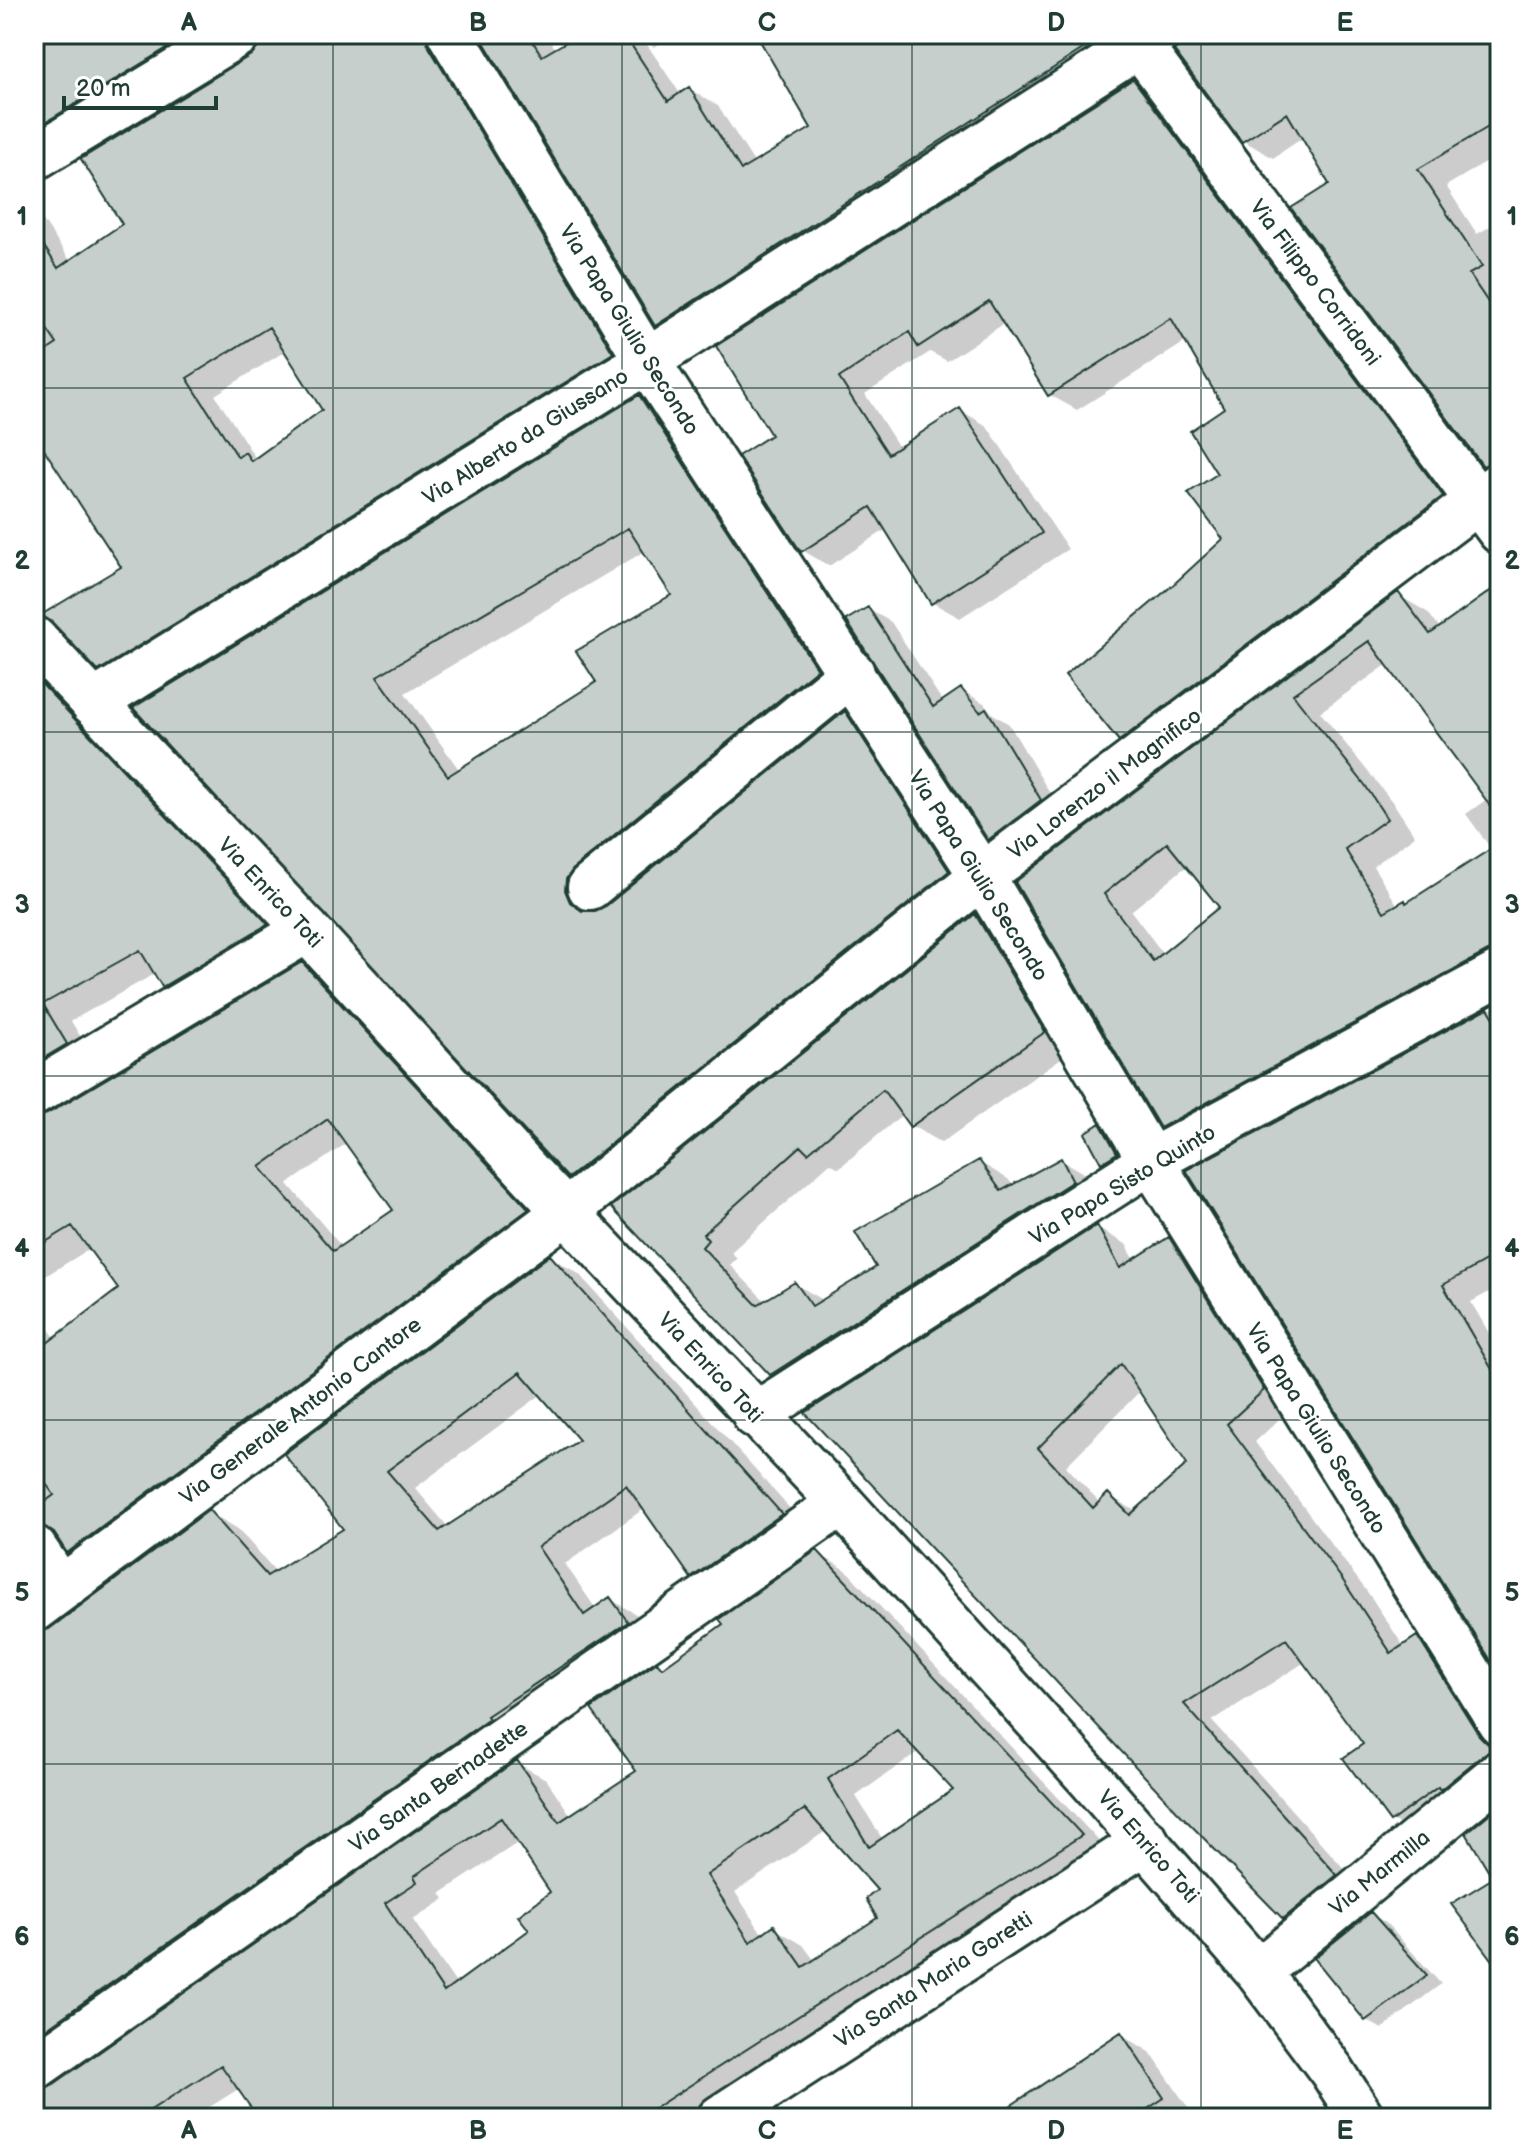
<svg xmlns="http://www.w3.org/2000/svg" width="1534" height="2152" font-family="'Balsamiq Sans',sans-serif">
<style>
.shadow{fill:#0003;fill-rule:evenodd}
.building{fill:#c7cfcc;stroke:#1f3d34;stroke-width:2;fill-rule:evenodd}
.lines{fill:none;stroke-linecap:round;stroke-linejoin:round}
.minor-casing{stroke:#1f3d34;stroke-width:50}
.tertiary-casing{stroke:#1f3d34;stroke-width:50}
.minor{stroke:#fff;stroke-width:44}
.tertiary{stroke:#fff;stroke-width:44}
.grid{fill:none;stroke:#1f3d34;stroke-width:2;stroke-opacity:0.55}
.labels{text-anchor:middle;stroke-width:6;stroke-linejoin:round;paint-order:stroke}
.street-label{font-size:22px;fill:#1f3d34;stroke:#fff}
.neatline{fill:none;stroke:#1f3d34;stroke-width:3}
.grid-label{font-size:26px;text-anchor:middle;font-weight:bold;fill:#1f3d34}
</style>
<rect width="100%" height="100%" fill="#fff"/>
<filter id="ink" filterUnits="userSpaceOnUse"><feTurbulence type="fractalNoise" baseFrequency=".0125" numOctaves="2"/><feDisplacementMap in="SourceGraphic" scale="16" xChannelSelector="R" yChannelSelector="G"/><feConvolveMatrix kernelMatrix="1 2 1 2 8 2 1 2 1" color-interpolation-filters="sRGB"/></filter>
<g filter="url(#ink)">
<!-- shadow -->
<path class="shadow" d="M34,34H246L34,167Z
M265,34H461L641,370L128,686L99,669L124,568L34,430V207L71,262L125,224L262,46ZM287,350L325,411L256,459L215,395Z
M482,34H546L556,50L584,34H676L654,47L646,43L681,95L689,89L718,106L755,164L814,129L758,34H1142L686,341L657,325Z
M1183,34H1500V154L1446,186L1477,234L1500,221V473L1484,464L1304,137L1273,158L1244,141L1177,50Z
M1133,81L1160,97L1469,512L1147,755L1120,740L1175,586L1225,539L1220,475L1227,408L1187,341L1077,410L1050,395L1005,323L947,361L930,352L865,394L900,449L960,410L987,426L1068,549L960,618L933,603L887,529L829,566L802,550L774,435Z
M639,397L668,414L845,686L594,908L596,913L607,908L845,714L874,730L977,888L599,1193L570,1176L136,708ZM645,551L674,595L599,682L460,771L405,693Z
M1500,586V976L1191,1143L1162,1126L1018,883L1398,595L1427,612L1441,629ZM1388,664L1487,799L1466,814L1492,850L1408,904L1398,906L1373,866L1415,836L1394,804L1320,712ZM1188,865L1222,907L1164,955L1131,911Z
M868,609L891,622L943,702L961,690L984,703L993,714L1009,724L1062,814L1013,852L990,838Z
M34,651L295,942L193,1003L164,986L156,973L71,1021L95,1061L38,1112L40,1118L302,964L332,981L556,1226L98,1568L69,1551L60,1540L49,1544L38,1631L40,1635L50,1631L209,1512L238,1529L277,1573L346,1529L286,1454L550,1257L579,1274L810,1531L721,1593L692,1576L645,1508L565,1564L596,1609L610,1599L639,1616L656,1639L38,2087L40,2093L49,2090L517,1763L546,1779L572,1817L639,1772L657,1664L664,1668L725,1625L817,1553L846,1570L1109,1852L693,2118H261L240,2088L192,2118H34V1308L56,1339L121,1290L91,1248L34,1283ZM347,1143L395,1210L342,1247L288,1184ZM542,1394L582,1440L449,1528L415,1488ZM919,1751L956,1791L883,1840L856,1796ZM826,1831L880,1891V1919L815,1961L803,1945L774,1928L763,1935L735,1892ZM519,1842L553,1893L532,1930L457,1985L413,1920L445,1899L441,1893Z
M975,916L1005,933L1074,1049L941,1143L912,1126L903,1114L839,1168L830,1163L731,1252L737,1258L730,1265L766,1302L795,1284L825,1301L879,1267L979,1162L1008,1179L1014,1187L1061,1160L1090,1177L801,1391L772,1374L614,1208Z
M1500,1004V1286L1471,1302L1500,1352V1671L1189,1171Z
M1100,1126L1129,1143L1143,1165L1116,1150V1154L1144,1171L1132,1179L1103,1162Z
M1097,1228L1126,1244L1135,1261L1169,1239L1198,1256L1292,1407L1255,1442L1371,1597L1404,1647L1417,1639L1446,1655L1500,1742V1781L1421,1837L1392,1820L1366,1745L1305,1662L1212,1721L1365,1892L1313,1935L1284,1918L808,1413ZM1141,1390L1189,1465L1137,1512L1108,1495L1100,1503L1066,1466Z
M1371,1914L1386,1923L1441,1984L1382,2029L1366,2020Z
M1121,2034L1150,2052L1193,2115L1188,2118H995Z"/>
<!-- building -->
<path class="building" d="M34,34H190L34,129Z
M263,34H425L429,47L613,353L98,671L52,622L41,615L121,567L34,434V359L57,344L34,310V231L58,268L122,224L81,159L251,55L260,45ZM269,327L322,410L251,461L245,452L238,457L187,378Z
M479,34H528L542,56L580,34H624L668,101L689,87L741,170L811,128L756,34H1106L655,326Z
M1200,34H1500V120L1418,169L1482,267L1469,274L1500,320V460L1483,466L1291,208L1329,184L1287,113L1242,142L1174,50Z
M1133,79L1443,496L1119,741L1065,675L1174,584L1223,539L1188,493L1217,474L1190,431L1224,408L1171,318L1048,396L989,301L918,347L909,332L839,378L888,454L960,408L1042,533L931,604L871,507L801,552L738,456L771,435L716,346Z
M639,395L817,669L574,868L566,879L565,890L570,902L582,911H595L606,906L845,711L949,871L568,1178L133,708ZM628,528L671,595L576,651L596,682L448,776L377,676Z
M1500,584V819L1369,641L1293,694L1365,785L1387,819L1345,849L1384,912L1405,900L1406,903L1500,843V948L1488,951L1160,1128L1015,882L1398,592L1430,634ZM1167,843L1219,907L1153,961L1104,894Z
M868,607L933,707L961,688L980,712L986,708L1041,800L988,840L846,620Z
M34,676L268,924L162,987L140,950L43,1004L67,1044L34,1064Z
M975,914L1045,1032L910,1127L883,1090L808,1153L801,1146L703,1234L708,1240L702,1247L757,1305L795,1282L812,1306L876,1267L855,1232L979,1160L1001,1191L1061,1158L1073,1181L770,1375L611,1207Z
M302,962L529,1209L67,1553L54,1533L39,1524L34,1517V1510L54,1495L34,1467V1353L118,1289L72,1226L34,1249V1118L47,1114ZM328,1119L393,1210L333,1251L260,1167Z
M1488,1008L1500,1028V1253L1443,1285L1500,1383V1675L1186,1170Z
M1100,1123L1117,1153L1101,1163L1085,1133Z
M1097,1225L1120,1268L1169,1237L1264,1390L1227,1424L1342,1579L1391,1653L1417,1636L1479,1735L1488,1744L1500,1747L1484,1754L1440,1790L1438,1787L1390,1822L1343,1758L1363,1744L1286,1639L1184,1704L1337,1875L1283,1919L1178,1812L805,1413ZM1121,1364L1187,1464L1130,1515L1108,1493L1093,1508L1038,1448Z
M550,1255L782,1514L691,1578L626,1485L538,1547L584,1615L610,1597L628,1622L487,1716L489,1719L34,2037V1634L49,1629L209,1510L267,1576L343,1529L284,1454ZM520,1372L579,1440L439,1531L387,1471Z
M817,1550L1082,1835L639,2118H258L221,2065L138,2118H34V2093L48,2088L517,1760L559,1822L636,1771L591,1709L657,1662L662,1668L723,1624L719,1619ZM897,1730L953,1790L869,1847L828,1779ZM805,1809L877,1890L866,1899L877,1918L803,1967L774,1925L750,1942L707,1875ZM501,1818L550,1892L518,1916L529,1930L444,1992L385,1903L417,1882L414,1876Z
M1500,1805V1970L1451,1904L1493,1878L1466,1833Z
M1371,1912L1427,1975L1365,2021L1314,1958Z
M1121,2032L1164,2098L1134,2118H992Z"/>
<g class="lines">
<!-- minor casing -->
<g class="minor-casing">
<path id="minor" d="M450,34L647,361L982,876L1151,1161L1500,1722
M1131,34L1500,531
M34,158L238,34
M93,703L647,361L1156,34
M590,887L852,673
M34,1093L307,930
M755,1415L1151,1161L1500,973
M34,1548L61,1588
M34,1609L566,1212L982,876L1500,484
M34,2068L841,1503
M720,2118L1146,1841"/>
</g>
<!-- tertiary casing -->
<g class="tertiary-casing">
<path id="tertiary" d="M34,639L307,930L531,1175L841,1503L1091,1780L1258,1972L1332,2071L1362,2118
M1258,1972L1500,1773"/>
</g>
<!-- minor -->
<use href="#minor" class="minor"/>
<!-- tertiary -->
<use href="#tertiary" class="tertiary"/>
</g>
</g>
<!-- grid -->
<path class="grid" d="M333,34V2118M622,34V2118M912,34V2118M1201,34V2118M34,388H1500M34,732H1500M34,1076H1500M34,1420H1500M34,1764H1500"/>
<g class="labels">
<!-- street labels -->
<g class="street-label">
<text transform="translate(1316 282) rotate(53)" y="8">Via Filippo Corridoni</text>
<text transform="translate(630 329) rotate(58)" y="8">Via Papa Giulio Secondo</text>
<text transform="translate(525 436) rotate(-32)" y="8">Via Alberto da Giussano</text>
<text transform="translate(1104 783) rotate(-37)" y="8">Via Lorenzo il Magnifico</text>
<text transform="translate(979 875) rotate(58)" y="8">Via Papa Giulio Secondo</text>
<text transform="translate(271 892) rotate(47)" y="8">Via Enrico Toti</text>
<text transform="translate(1122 1184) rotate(-31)" y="8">Via Papa Sisto Quinto</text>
<text transform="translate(711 1367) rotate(47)" y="8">Via Enrico Toti</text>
<text transform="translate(300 1410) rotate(-37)" y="8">Via Generale Antonio Cantore</text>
<text transform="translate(1317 1428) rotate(58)" y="8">Via Papa Giulio Secondo</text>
<text transform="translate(438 1786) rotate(-35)" y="8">Via Santa Bernadette</text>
<text transform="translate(1149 1846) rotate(49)" y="8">Via Enrico Toti</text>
<text transform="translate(1379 1872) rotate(-39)" y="8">Via Marmilla</text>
<text transform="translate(933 1979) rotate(-33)" y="8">Via Santa Maria Goretti</text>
</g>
</g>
<!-- margin -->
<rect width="1534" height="2152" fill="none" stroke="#fff" stroke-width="88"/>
<!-- scale -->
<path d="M64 96v12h152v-12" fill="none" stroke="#1f3d34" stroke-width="4"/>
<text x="76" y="96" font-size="24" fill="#1f3d34" stroke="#ffffff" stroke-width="6" paint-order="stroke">20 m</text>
<rect x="44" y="44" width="1446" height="2064" class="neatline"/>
<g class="grid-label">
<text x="189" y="31">A</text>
<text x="478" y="31">B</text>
<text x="767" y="31">C</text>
<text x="1056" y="31">D</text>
<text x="1345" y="31">E</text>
<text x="22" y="225">1</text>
<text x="1512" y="225">1</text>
<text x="22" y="569">2</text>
<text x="1512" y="569">2</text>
<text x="22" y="913">3</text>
<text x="1512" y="913">3</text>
<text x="22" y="1257">4</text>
<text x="1512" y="1257">4</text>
<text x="22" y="1601">5</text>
<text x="1512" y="1601">5</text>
<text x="22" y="1945">6</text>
<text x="1512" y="1945">6</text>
<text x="189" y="2139">A</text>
<text x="478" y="2139">B</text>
<text x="767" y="2139">C</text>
<text x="1056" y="2139">D</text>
<text x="1345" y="2139">E</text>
</g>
</svg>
